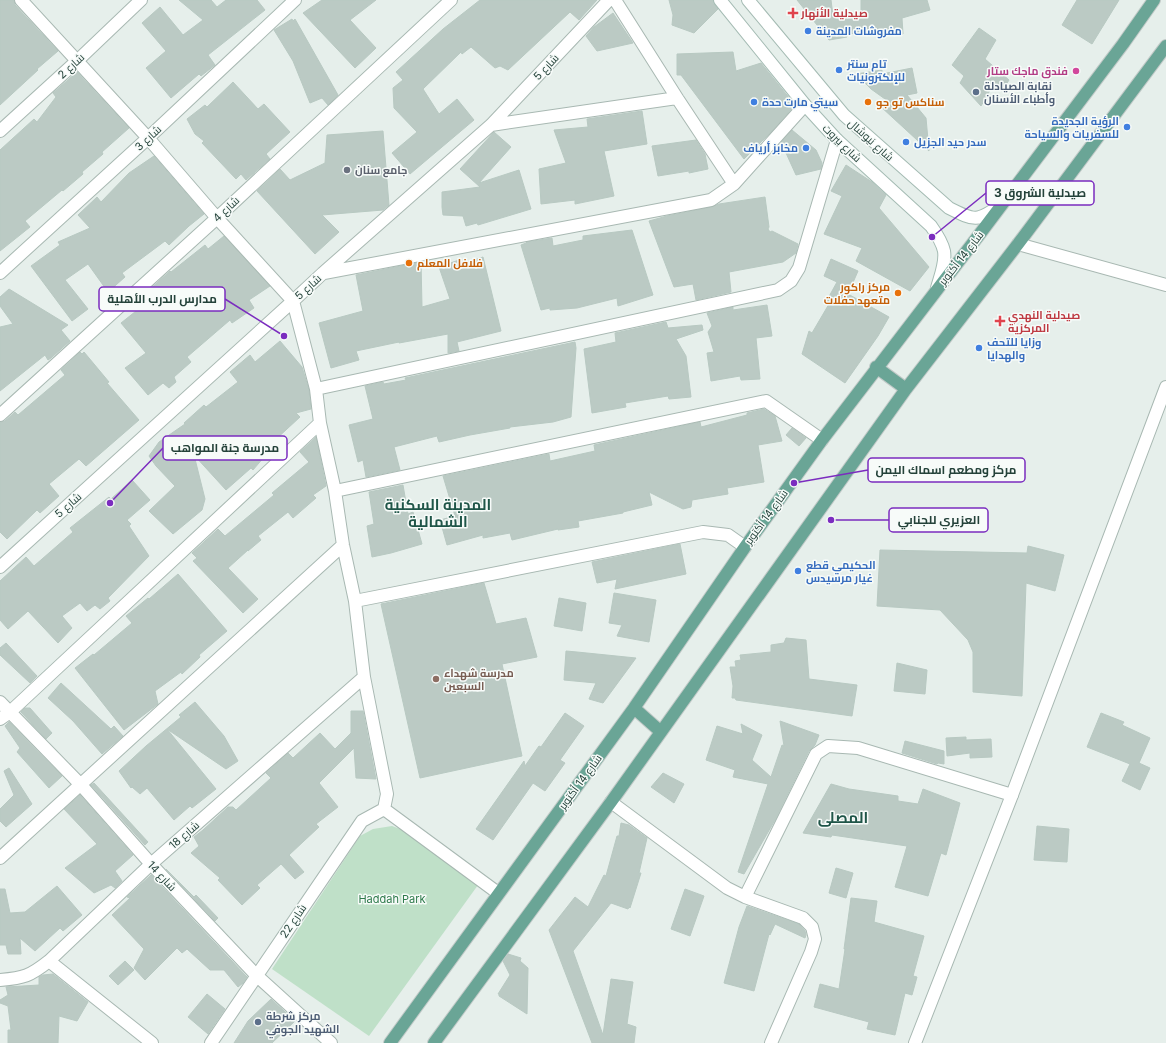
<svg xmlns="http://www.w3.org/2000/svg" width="1166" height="1043" font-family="Inter,Cairo,sans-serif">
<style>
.green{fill:#bfe0c8}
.building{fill:#bbcac4;stroke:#b8c9c2}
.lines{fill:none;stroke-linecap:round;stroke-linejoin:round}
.minor-casing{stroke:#a8b8b2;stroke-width:14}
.tertiary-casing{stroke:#a8b8b2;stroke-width:14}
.secondary-casing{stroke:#a4bbb3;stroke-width:14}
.primary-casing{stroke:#c2cac8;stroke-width:14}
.minor{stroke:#fff;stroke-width:12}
.tertiary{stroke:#fff;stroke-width:12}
.secondary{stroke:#fff;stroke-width:12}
.primary{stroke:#6aa596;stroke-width:12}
.health-dot{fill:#e0444e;stroke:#f7fbf9;stroke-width:1.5}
.shop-dot{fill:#3f7fe0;stroke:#f7fbf9;stroke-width:1.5}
.hotel-dot{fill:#d1479c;stroke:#f7fbf9;stroke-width:1.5}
.service-dot{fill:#5c6f8a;stroke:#f7fbf9;stroke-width:1.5}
.food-dot{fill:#e8710a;stroke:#f7fbf9;stroke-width:1.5}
.worship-dot{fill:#6b7280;stroke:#f7fbf9;stroke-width:1.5}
.education-dot{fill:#8d6e63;stroke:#f7fbf9;stroke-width:1.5}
.labels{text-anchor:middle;stroke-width:3;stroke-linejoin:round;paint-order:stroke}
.health-label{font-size:11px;font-weight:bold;fill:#be3a42;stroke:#f7fbf9;text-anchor:start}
.shop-label{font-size:11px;font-weight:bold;fill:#366cbe;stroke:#f7fbf9;text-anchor:start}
.street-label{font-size:11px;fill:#24423a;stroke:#f7fbf9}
.hotel-label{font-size:11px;font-weight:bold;fill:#b23c85;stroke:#f7fbf9;text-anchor:end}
.service-label{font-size:11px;font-weight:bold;fill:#4e5e75;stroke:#f7fbf9;text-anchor:start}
.food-label{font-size:11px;font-weight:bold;fill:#c56008;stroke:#f7fbf9;text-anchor:start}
.worship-label{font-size:11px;font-weight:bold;fill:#5b616d;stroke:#f7fbf9;text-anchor:start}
.education-label{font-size:11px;font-weight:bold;fill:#785e54;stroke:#f7fbf9;text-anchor:start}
.park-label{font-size:11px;fill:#2d7a4b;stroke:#f7fbf9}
.district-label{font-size:15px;font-weight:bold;fill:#1f5548;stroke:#f7fbf9}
.leader{fill:none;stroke:#7b2cbf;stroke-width:1.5}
.callout-dot{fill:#7b2cbf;stroke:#f7fbf9;stroke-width:1.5}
.callout{fill:#f7fbf9;stroke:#7b2cbf;stroke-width:1.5}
.callout-label{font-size:12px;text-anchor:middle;font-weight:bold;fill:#24423a}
</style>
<rect width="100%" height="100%" fill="#e6efeb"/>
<!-- green -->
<path class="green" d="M392,826L411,833L478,885L369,1036L272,969L360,836L373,829Z"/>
<!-- building -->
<path class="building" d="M0,0H14L15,5L58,51L37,69L38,70L0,105Z
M179,0H211L217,7L226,0H257L265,10L208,55L215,65L201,76L199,74L171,98L146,68L166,51L142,23L160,7L183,35L203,20Z
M322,0H376L350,20L376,48L355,68L303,13Z
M480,0H597L579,20L570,12L508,70L500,66L495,68L471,47L462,54L461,52L423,89L439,114L457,99L474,120L410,174L392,153L417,132L394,108L393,88L403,80L396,72L443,29Z
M669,0H713L714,4L718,9L694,33L672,25L673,15Z
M797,0H831L833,16L861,14V0H927L930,10L902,18L903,34L879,36V31L847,34V37L829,40Z
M1077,0H1119L1092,44L1062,25Z
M613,13L633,43L597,51L586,36L594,27Z
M292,19L293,21L295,19L338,95L328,105L322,98L310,103L293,61L274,30Z
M979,28L996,40L985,59L1009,80L1002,91L992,87L981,106L960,83L964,76L952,65Z
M733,52L736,71L761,63L795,105L772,131L744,159L681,75H677V54Z
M912,68L917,93L907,95L926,118L929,151L880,106L892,104L871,89L856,74L882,70V74Z
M77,72L129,128L102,152L103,154L82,172L83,174L63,191L62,190L25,221L30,227L0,251V150L34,119L37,122L56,97L53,93Z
M233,82L258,109L264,104L290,132L266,154L270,159L246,180L241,174L236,179L202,143L204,141L195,134L187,119L205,105L207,107Z
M642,111L647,144L604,151L614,196L575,204V200L541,204L539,169L566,163L554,130L588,127L587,119Z
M792,130L816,150L822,163L821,169L796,175L781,142Z
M383,131L389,205L383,210L322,215L339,232L315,254L257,191L280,169L290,180L325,163L327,135Z
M494,132L511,147L479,183L519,170L531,209L478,225L477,223L466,226L463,216L443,215L442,207V192L480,187L460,169Z
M696,140L705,154L708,169L689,173V171L658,176L652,146Z
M154,156L204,214L189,226L169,245L165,241L122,273L125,277L108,292L88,264L65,280L88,309L72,321L31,266L60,245L58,242L90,228L78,215L97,197L101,202L129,173Z
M846,165L872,182L886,195L879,208L929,267L910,291L856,261L862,248L824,234L842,196L831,191Z
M765,197L769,227L768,229L770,232L772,231L798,244L796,253L783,262L729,272L731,292L696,300L693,284L674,287L649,221L667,216L712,207L719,204Z
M632,230L653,295L618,306L617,298L577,308L550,310V308L541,310L521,245L526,243L527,242L552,238L553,246L583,240V236Z
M224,236L270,286L249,300L254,308L232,323L230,320L187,357L191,362L174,377L176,382L169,388L163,383L148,395L125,368L146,353L121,323L155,296L149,290L170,271L171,272L205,245L208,249Z
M483,257L501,331L457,342L459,351L448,353V334L399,343V342L356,351L359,360L331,368L319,323L363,311L356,275L421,262L422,307L450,299L439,267L459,260L461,264Z
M831,259L858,271L848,294L889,317L878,336L845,383L802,354L809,331L812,333L829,304L826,302L837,282L824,276Z
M9,289L68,325L61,330L70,341L51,358L48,360L45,355L0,391V327L13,324L0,306V297Z
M767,305L772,336L756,338L760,379L741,380L740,376L711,381L707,353L714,352L708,332L712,326L707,313L733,307V310Z
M666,322L668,328L702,325L703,330L676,339L686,356L691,397L669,399L668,396L625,403L626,407L592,413L584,349L616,342L615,333Z
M280,341L302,367L309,390L311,409L296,413L300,417L274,441L276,443L253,470L251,468L226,490L194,455L205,499L202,510L173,534L149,511L175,486L156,466L149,456L159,442L185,424L184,423L204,405L206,407L238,382L230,372L250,355L255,362Z
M575,342L576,348L571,417L553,422L510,427V428L470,435L439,442L437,436L394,447L400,470L366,477L363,460L358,462L349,425L373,419L365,386L383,382L384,384L406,380L405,378Z
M80,352L82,354L84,352L109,382L107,383L139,420L86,466L79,459L49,484L59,496L40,513L37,510L7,539L0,532V422L5,421L15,412L18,415L65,375L61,370Z
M764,409L775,416L782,441L758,445L764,482L727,488L728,494L692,500L691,507L683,509L649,492L652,505L623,512V513L578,521L579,527L558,530V529L512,540L510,533L483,538V535L447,545L440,520L455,516L443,476L549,454L550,461L595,451L594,445L700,422L701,427L747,415V413Z
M792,428L806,438L799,446L786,435Z
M316,437L326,486L313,495L316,498L293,518L288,512L258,536L261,540L248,551V550L228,568L258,599L243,613L193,561L197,558L192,553L218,529L225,536L274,495L272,493L309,462L300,452Z
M132,480L150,500L127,520L131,524L129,526L149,556L108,598L110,601L100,609L95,605L87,611L80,603L62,616L72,628L58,643L28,611L8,629L0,620V581L26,557L34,566L73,532L70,528L109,497L111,499Z
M403,485L408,514L413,512L422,544L391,553L372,557L367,526L374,524L369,492Z
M680,544L686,574L615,589L617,579L597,583L592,562Z
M1028,546L1064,555L1055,591L1026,583L1022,696L973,692V652L968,640L940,610L877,606L880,550L1027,553Z
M178,574L227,631L199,655L200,657L182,674L181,672L155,691L158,704L124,730L75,668L93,654L94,655L132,623L126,616L148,598L149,599Z
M484,583L496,624L526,618L537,657L502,664L522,756L420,778L381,604Z
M614,593L656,600L649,642L617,636L622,625L609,623Z
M559,598L586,603L582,631L554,626Z
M786,638L806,640L809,679L857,685L852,716L736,700L735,698H732L733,686L730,667H736L735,661L741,660L740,655L771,652V645L784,643Z
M6,643L37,676L30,683L0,655V648Z
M566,651L577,652L636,658L603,703L589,699L596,683L564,680Z
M897,663L927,670L925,694L894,691Z
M61,683L111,729L114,726L123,736L102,754L73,721L48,698Z
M195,702L224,736L238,761L226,769L167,729L216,789L192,808L190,806L174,820L147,788L140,794L132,787L131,788L119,771L146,746L181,717L179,715Z
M25,708H30L52,733L46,739L21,712Z
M351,711H363L376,779L356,778L354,748L319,783L338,807L316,824L319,827L289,855L304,872L295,879L281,864L257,885L260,888L242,905L218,880L220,878L191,853L199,846L194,837L203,830L228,807H233L236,810L271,778L266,773L288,753L293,758L320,733L335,749L351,733Z
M565,713L584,726L560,760L565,763L545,791L533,783L493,840L476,829L524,761L525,766L539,746L541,747Z
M1101,713L1124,722L1122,725L1150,738L1139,763L1150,768L1140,790L1122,781L1130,764L1087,747Z
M780,721L819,735L815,745L809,751L775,820L744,874L738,872L768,784L733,777L735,770L706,760L717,726L743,734L741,724L762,735L752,760L771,777L782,745L784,746Z
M9,722L62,776L49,788L17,752L20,748L5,726Z
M966,737V740L991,739L992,757L970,758V753L947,756L946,738Z
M905,741L944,751V764L938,763L937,764L902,753Z
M9,768L32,804L6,827L0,821V809L14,795L4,771Z
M663,773L684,784L674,803L651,787Z
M94,783L148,842L145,845L91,785Z
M831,784L849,789L898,796V801L918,804L923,789L960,803L946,855L941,853L928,896L895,887L907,846L832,835L831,837L803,833Z
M80,795L133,855L115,871L122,881L115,888L111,885L94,893L65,868L97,844L64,809Z
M621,823L629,825L647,838L639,873H641L630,908L629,907L628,909L611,903L573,951L603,1035L611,979L633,982L627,1024L636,1027L634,1043H592L549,930L575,897L588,907L604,875L606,876L617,836H619Z
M1037,826L1069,829L1067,862L1034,860Z
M836,868L853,873L846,898L829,893Z
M166,869L194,897L196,895L218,918L215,921Z
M151,875L247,977L243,983L238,987L224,970H210L187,949L182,953L177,948L145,980L134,968L144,949L112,915L130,898L127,897Z
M57,886L82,915L63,931L60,928L35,951L20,938L21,954H8L6,945H0V889H5L10,913L25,912Z
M685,889L704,896L690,936L671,929Z
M851,898L877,901L874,922L924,936L913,976L917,977L912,995L905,993L895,1035L867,1029L869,1022L814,1007L820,984L839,989L845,949H844Z
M747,906L799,924L805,931L806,935L805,938L775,924L770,935L769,934L754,991L724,983L739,927Z
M508,954L521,958L520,961L528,968L527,1014L499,996V994H498L510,975L503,961Z
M125,961L134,970L118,985L109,976Z
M53,974L88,1002L77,1021L59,1016L58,1043H8V1030H11L8,1006L0,1003V1000L8,995L6,987L39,985V977L43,975Z
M207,994L225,1009L208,1034L188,1017Z
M271,999L295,1021L272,1043H234L248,1021Z"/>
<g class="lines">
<!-- minor casing -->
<g class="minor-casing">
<path id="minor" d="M21,0L148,138L217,218L293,301L316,389L320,423L335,491L343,545L355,601L364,677L387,794L384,809L498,893
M615,0L677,98L734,184
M491,125L677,98
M0,131L77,61L141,0
M1018,244L1166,285
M0,273L148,138L295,0
M324,273L711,200L734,184L805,105
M316,389L778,290L791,281L799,268L837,140
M0,415L217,218L451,0
M335,491L766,401L822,440
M0,567L293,301L323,273L491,125L609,0
M355,601L703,532L728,535L745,547
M0,702L81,785L151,864L256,975L331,1043
M0,719L10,712L320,423
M611,802L727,888L745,897L803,918L812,927L815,939L811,952L771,1043
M0,858L343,545
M745,897L816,754L828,746L858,748L1012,795
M49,961L152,1043
M0,980C24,978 30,976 49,961L151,864L364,677
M211,1043L362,821L384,809"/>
</g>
<!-- tertiary casing -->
<g class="tertiary-casing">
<path id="tertiary" d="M915,1043L1012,795L1166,387"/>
</g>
<!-- secondary casing -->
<g class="secondary-casing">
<path id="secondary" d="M720,0L805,105L837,140L931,226C936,233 942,242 944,251C946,263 940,277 937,288
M748,0L844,115L949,208C975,221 977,222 1001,205"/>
</g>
<!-- primary casing -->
<g class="primary-casing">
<path id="primary" d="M876,367L906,389
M634,708L661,732
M390,1043L634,708L745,547L822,440L979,235L1123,44L1154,0
M434,1043L611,802L906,389L1018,244L1166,46"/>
</g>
<!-- minor -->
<use href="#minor" class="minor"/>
<!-- tertiary -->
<use href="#tertiary" class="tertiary"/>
<!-- secondary -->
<use href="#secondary" class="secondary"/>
<!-- primary -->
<use href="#primary" class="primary"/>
</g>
<!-- markers -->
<g class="health-dot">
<path d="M791 7h4v4h4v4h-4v4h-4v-4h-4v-4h4z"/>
<path d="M998 315h4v4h4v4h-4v4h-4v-4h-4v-4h4z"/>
</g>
<g class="shop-dot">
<circle cx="808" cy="31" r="4"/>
<circle cx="839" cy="70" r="4"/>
<circle cx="754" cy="102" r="4"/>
<circle cx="1127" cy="127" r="4"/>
<circle cx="906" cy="142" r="4"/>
<circle cx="806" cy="148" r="4"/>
<circle cx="979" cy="348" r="4"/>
<circle cx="798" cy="571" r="4"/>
</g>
<circle class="hotel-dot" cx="1076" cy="71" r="4"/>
<g class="service-dot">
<circle cx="976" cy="92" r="4"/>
<circle cx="258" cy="1022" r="4"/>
</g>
<g class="food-dot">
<circle cx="868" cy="102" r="4"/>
<circle cx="409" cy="263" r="4"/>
<circle cx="898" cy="293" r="4"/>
</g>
<circle class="worship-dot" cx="347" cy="170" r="4"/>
<circle class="education-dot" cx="436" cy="679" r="4"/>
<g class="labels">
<!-- health labels -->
<g class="health-label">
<text x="801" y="17">صيدلية الأنهار</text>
<text x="1008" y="319">صيدلية النهدي<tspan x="1008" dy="13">المركزية</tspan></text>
</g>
<!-- shop labels -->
<g class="shop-label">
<text x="816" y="35">مفروشات المدينة</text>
<text x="847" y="68">تام سنتر<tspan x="847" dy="13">للإلكترونيات</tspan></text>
<text x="762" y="106">سيتي مارت حدة</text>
<text x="1119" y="125" text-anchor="end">الرؤية الجديدة<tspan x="1119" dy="13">للسفريات والسياحة</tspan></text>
<text x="914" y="146">سدر حيد الجزيل</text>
<text x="798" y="152" text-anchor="end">مخابز أرياف</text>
<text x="987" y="346">وزايا للتحف<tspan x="987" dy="13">والهدايا</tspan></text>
<text x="806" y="569">الحكيمي قطع<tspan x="806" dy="13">غيار مرسيدس</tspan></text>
</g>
<!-- street labels -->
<g class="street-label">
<text transform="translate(71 66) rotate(-43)" y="4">شارع 2</text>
<text transform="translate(546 67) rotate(-47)" y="4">شارع 5</text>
<text transform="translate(148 138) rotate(-43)" y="4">شارع 3</text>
<text transform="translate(871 140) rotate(42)" y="4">شارع نيوشال</text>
<text transform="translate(842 143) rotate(44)" y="4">شارع بيروت</text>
<text transform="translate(226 209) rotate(-43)" y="4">شارع 4</text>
<text transform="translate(961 258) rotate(-52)" y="4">شارع 14 أكتوبر</text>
<text transform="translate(308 287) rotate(-43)" y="4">شارع 5</text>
<text transform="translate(68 505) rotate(-42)" y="4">شارع 5</text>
<text transform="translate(766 517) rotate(-54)" y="4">شارع 14 أكتوبر</text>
<text transform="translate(580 782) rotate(-54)" y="4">شارع 14 أكتوبر</text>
<text transform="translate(184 835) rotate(-41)" y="4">شارع 18</text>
<text transform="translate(162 876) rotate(47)" y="4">شارع 14</text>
<text transform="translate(293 921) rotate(-56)" y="4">شارع 22</text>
</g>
<!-- hotel labels -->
<g class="hotel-label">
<text x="1068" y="75">فندق ماجك ستار</text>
</g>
<!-- service labels -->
<g class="service-label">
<text x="984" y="90">نقابة الصيادلة<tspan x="984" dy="13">وأطباء الأسنان</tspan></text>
<text x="266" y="1020">مركز شرطة<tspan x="266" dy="13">الشهيد الجوفي</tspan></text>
</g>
<!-- food labels -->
<g class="food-label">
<text x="876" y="106">سناكس تو جو</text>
<text x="417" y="267">فلافل المعلم</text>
<text x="890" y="291" text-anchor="end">مركز راكور<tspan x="890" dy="13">متعهد حفلات</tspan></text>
</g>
<!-- worship labels -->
<g class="worship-label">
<text x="355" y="174">جامع سنان</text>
</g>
<!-- education labels -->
<g class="education-label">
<text x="444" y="677">مدرسة شهداء<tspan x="444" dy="13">السبعين</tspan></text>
</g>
<!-- park labels -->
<g class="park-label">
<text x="392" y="903">Haddah Park</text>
</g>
<!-- district labels -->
<g class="district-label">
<text x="438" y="510">المدينة السكنية<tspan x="438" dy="17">الشمالية</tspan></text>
<text x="843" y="823">المصلى</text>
</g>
</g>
<!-- callouts -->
<path class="leader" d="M932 237L986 193M284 336L225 299M110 503L163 448M794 483L868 470M831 520L889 520"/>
<g class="callout-dot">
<circle cx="932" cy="237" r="4"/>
<circle cx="284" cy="336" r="4"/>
<circle cx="110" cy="503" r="4"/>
<circle cx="794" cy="483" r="4"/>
<circle cx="831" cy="520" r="4"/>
</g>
<g class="callout">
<rect x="986" y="181" width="108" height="24" rx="4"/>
<rect x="99" y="287" width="126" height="24" rx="4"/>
<rect x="163" y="436" width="124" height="24" rx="4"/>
<rect x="868" y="458" width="157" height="24" rx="4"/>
<rect x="889" y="508" width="99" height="24" rx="4"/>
</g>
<g class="callout-label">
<text x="1040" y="197">صيدلية الشروق 3</text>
<text x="162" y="303">مدارس الدرب الأهلية</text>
<text x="225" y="452">مدرسة جنة المواهب</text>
<text x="946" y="474">مركز ومطعم اسماك اليمن</text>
<text x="939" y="524">العزيري للجنابي</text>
</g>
</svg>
